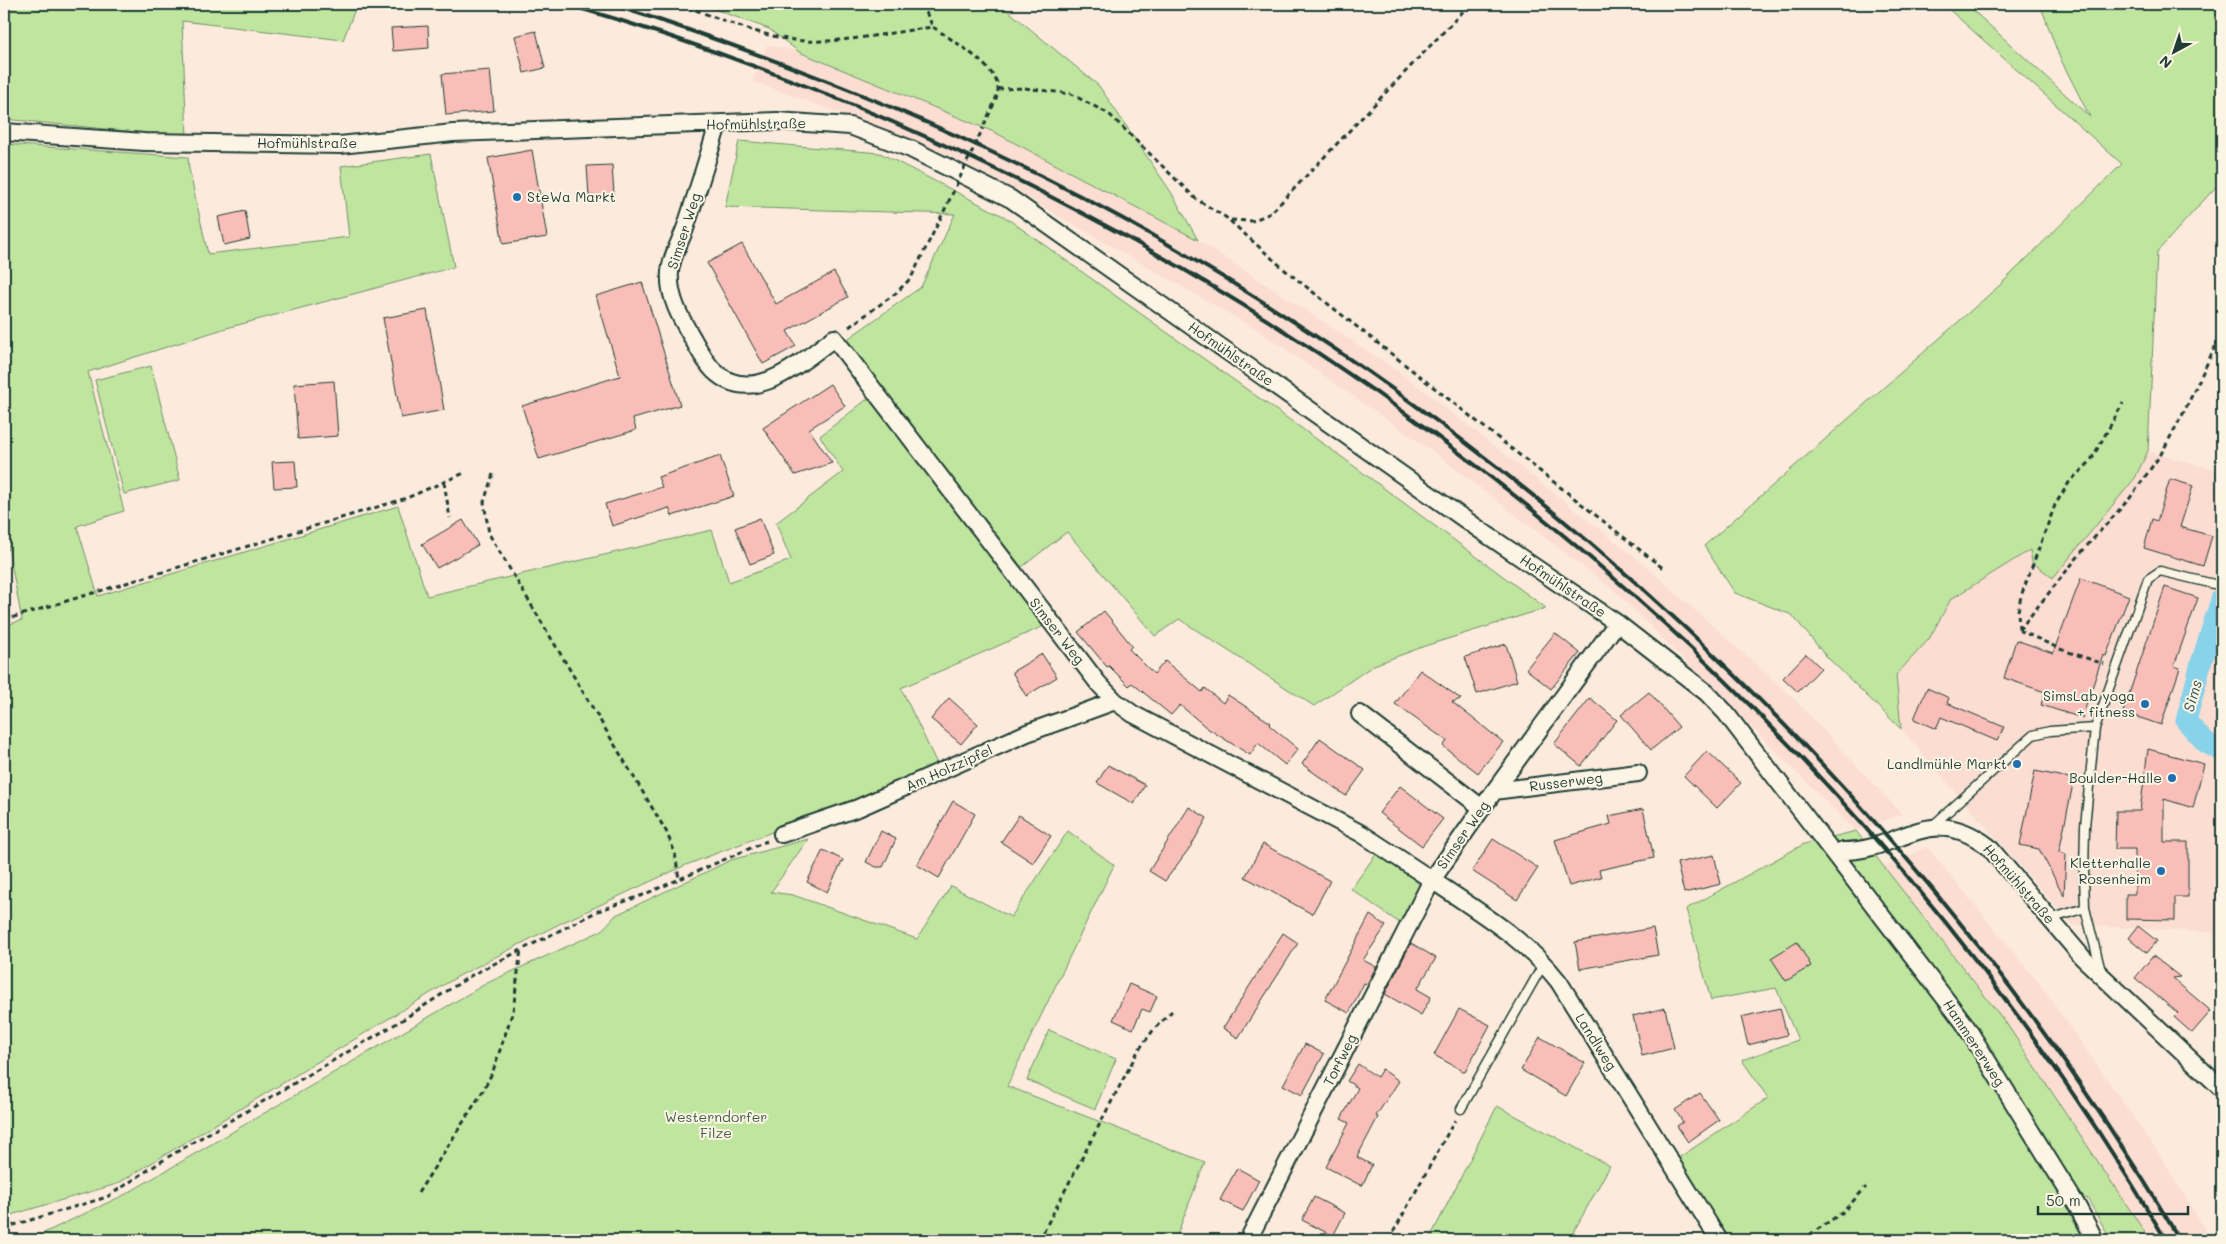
<svg xmlns="http://www.w3.org/2000/svg" width="2226" height="1244" font-family="Mali,sans-serif">
<style>
.built{fill:#fbddd2}
.green{fill:#c0e59f;stroke:#70916a}
.lines{fill:none;stroke-linecap:round;stroke-linejoin:round}
.canal{stroke:#89d3ea;stroke-width:21}
.building{fill:#fabeb9;stroke:#1f3d34}
.service-casing{stroke:#1f3d34;stroke-width:11}
.minor-casing{stroke:#1f3d34;stroke-width:20}
.path{stroke:#1f3d34;stroke-width:3;stroke-dasharray:5 4;stroke-linecap:butt}
.service{stroke:#fcf5e5;stroke-width:8}
.minor{stroke:#fcf5e5;stroke-width:16}
.rail{stroke:#1f3d34;stroke-width:4}
.path-bridge{stroke:#1f3d34;stroke-width:3;stroke-dasharray:5 4;stroke-linecap:butt}
.poi-dot{fill:#1f6fb2;stroke:#fcf5e5;stroke-width:2}
.labels{text-anchor:middle;stroke-width:4;stroke-linejoin:round;paint-order:stroke}
.street-label{font-size:14px;fill:#1f3d34;stroke:#fcf5e5}
.poi-label{font-size:14px;fill:#1f3d34;stroke:#fcf5e5;text-anchor:end}
.park-label{font-size:14px;fill:#3f5f49;stroke:#fcf5e5}
.water-label{font-size:15px;font-style:italic;fill:#345b58;stroke:#fcf5e5}
</style>
<rect width="100%" height="100%" fill="#fceadc"/>
<filter id="ink" filterUnits="userSpaceOnUse"><feTurbulence type="fractalNoise" baseFrequency=".02" numOctaves="2"/><feDisplacementMap in="SourceGraphic" scale="10" xChannelSelector="R" yChannelSelector="G"/><feConvolveMatrix kernelMatrix="1 2 1 2 8 2 1 2 1" color-interpolation-filters="sRGB"/></filter>
<g filter="url(#ink)">
<!-- built -->
<path class="built" d="M767,45L799,52L994,132L1198,240L1405,376L1641,562L1790,695L1902,814L1856,831L1615,591L1431,450L1258,330L984,173L925,145L753,81Z
M2148,451L2222,472V1082L2213,932L2072,925L1901,729L1896,675L1929,639L1951,599L2030,550L2135,478Z
M1927,847L2042,987L2159,1154L2211,1240H2150L2006,1023L1884,867Z"/>
<!-- green -->
<path class="green" d="M4,4H357L343,40L182,21L187,137L4,119Z
M700,4H1000L1099,86L1171,192L1198,240L994,132L799,52L769,29Z
M1943,4H1966L2090,117L2059,56L2040,4H2222V180L2157,252L2148,451L2135,478L2053,578L2032,562L2030,550L1951,599L1929,639L1896,675L1901,729L1825,655L1792,615L1735,593L1704,546L2000,285L2122,164Z
M739,141L880,153L1005,217L1339,455L1546,608L1425,646L1374,665L1314,706L1179,619L1155,636L1067,532L1018,570L846,340L921,287L955,214L725,207Z
M4,144L188,157L189,169L208,254L349,237L341,166L431,154L454,267L223,329L88,372L124,511L77,526L98,596L398,506L427,596L712,530L729,582L791,560L776,523L843,472L820,436L870,397L1044,626L901,688L939,768L686,865L559,924L457,977L117,1184L4,1217V626L22,620L4,526Z
M151,366L180,480L124,494L95,380Z
M1068,831L1114,865L1007,1086L1205,1162L1175,1240H29L126,1194L487,983L601,931L616,915L731,860L808,839L771,892L793,895L917,939L951,886L1011,917Z
M1856,831L2006,1023L2150,1240H2111L2087,1198L2067,1206L2086,1240H1713L1665,1167L1768,1098L1742,1060L1798,1040L1776,988L1711,1000L1686,909L1804,844Z
M1376,854L1414,879L1419,885V891L1401,924L1351,889Z
M1049,1030L1116,1059L1095,1109L1027,1080Z
M1497,1106L1610,1166L1569,1240H1429Z"/>
<g class="lines">
<!-- canal -->
<path class="canal" d="M2222,597L2201,663L2186,721L2206,743L2222,751"/>
</g>
<!-- building -->
<path class="building" d="M428,26L429,48L393,51L391,28Z
M536,31L545,68L524,73L515,36Z
M490,70L494,111L446,115L442,74Z
M532,150L547,237L503,244L488,158Z
M612,165L614,195L589,196L587,166Z
M245,211L250,239L224,245L218,217Z
M742,244L776,304L834,272L848,297L787,331L796,346L763,364L707,263Z
M642,282L680,405L633,419L636,430L539,459L522,406L620,376L596,296Z
M427,310L444,410L401,418L383,318Z
M334,381L338,436L298,439L294,384Z
M830,384L845,406L809,429L832,463L795,475L763,428Z
M720,456L734,496L672,516L669,508L612,526L605,504L662,487L658,477Z
M295,461L297,487L274,488L272,462Z
M2170,479L2193,486L2180,527L2212,536L2203,566L2144,548L2152,519L2157,521Z
M760,518L774,555L750,564L735,528Z
M463,520L478,545L437,568L422,544Z
M2081,578L2129,596L2106,656L2103,655L2082,718L2041,705L2045,692L2004,678L2016,640L2053,653Z
M2165,587L2198,598L2174,666L2180,668L2161,725L2123,712Z
M1104,611L1132,646L1129,649L1154,674L1165,661L1202,692L1205,688L1223,703L1228,695L1271,723L1269,725L1298,749L1285,765L1258,743L1250,755L1207,728L1180,705L1171,715L1132,683L1129,686L1109,666L1107,667L1078,632Z
M1555,633L1580,653L1551,689L1526,669Z
M1506,644L1517,681L1477,694L1465,657Z
M1042,654L1057,677L1026,696L1012,672Z
M1806,654L1821,668L1798,692L1783,678Z
M1420,670L1461,699L1452,702L1503,742L1478,773L1443,746L1447,741L1395,704Z
M1927,688L1949,698L1947,703L2004,727L1997,741L1941,717L1936,729L1914,719Z
M1649,692L1679,727L1651,750L1621,715Z
M949,698L978,724L961,744L931,719Z
M1590,698L1617,720L1581,766L1554,744Z
M1320,738L1365,770L1346,796L1302,764Z
M2148,749L2204,764L2193,808L2164,799V842H2188V897H2175V920L2126,919V894H2135V849H2115L2116,811H2140Z
M1707,751L1741,783L1717,808L1684,776Z
M1108,765L1145,785L1134,804L1097,783Z
M2035,771L2074,779L2059,852L2066,854L2064,896L2039,849L2020,845Z
M1400,786L1443,819L1422,846L1379,813Z
M953,801L975,814L939,878L917,865Z
M1189,807L1207,818L1191,846L1165,881L1149,871Z
M1643,809L1654,858L1599,870L1601,877L1569,886L1555,840L1611,824L1609,816Z
M1019,815L1051,836L1033,863L1001,842Z
M881,831L896,839L883,867H876L866,862Z
M1493,839L1538,868L1517,900L1472,871Z
M1263,844L1330,881L1312,914L1245,877Z
M823,850L843,860L827,892L807,882Z
M1714,855L1721,884L1684,893L1677,863Z
M1370,915L1386,926L1363,960L1376,967L1367,984L1364,983L1349,1013L1325,1000Z
M2138,926L2157,941L2147,953L2129,938Z
M1653,928L1658,955L1580,969L1575,942Z
M1283,933L1298,943L1238,1038L1223,1028Z
M1797,942L1811,966L1786,981L1771,958Z
M1411,943L1436,958L1417,989L1431,997L1421,1015L1385,994Z
M2153,956L2180,977L2172,978L2211,1011L2192,1033L2174,1017L2178,1013L2135,978Z
M1129,984L1157,996L1150,1012L1142,1009L1133,1029L1113,1020Z
M1665,1008L1674,1048L1642,1056L1633,1016Z
M1780,1008L1787,1035L1748,1045L1741,1017Z
M1459,1009L1490,1025L1465,1072L1434,1055Z
M1540,1037L1585,1063L1566,1096L1521,1070Z
M1305,1044L1324,1054L1302,1095L1283,1085Z
M1358,1064L1377,1077L1382,1069L1399,1081L1376,1116L1378,1117L1357,1157L1372,1165L1362,1186L1326,1167L1349,1123L1341,1119L1358,1088L1347,1081Z
M1700,1093L1719,1120L1688,1142L1677,1126L1683,1122L1675,1110Z
M1237,1168L1259,1180L1243,1211L1220,1200Z
M1314,1197L1345,1213L1333,1236L1302,1220Z"/>
<g class="lines">
<!-- service casing -->
<g class="service-casing">
<path id="service" d="M1931,827L2033,735L2050,731L2095,728
M2050,919L2085,908
M2101,971L2085,908L2084,874L2085,826L2095,728L2148,579L2160,571L2222,586
M1461,1109L1544,963"/>
</g>
<!-- minor casing -->
<g class="minor-casing">
<path id="minor" d="M718,124C708,158 697,192 686,226C681,241 671,256 670,272C668,297 681,319 693,339C699,350 705,362 714,371C753,408 802,361 834,338L1098,683L1115,701L1133,714L1362,834L1432,880L1482,808L1617,623
M4,132L144,142L340,145L453,133L777,121L850,126L911,149L1011,199L1483,532L1617,623L1707,693L1725,712L1964,1023L2076,1204L2095,1240
M1360,714L1482,808
M1494,791L1638,773
M782,834L858,808L1027,733L1115,701
M1836,856L1840,851C1900,853 1928,800 1989,847L2083,958L2222,1089
M1248,1240L1432,880C1477,911 1526,939 1559,982L1719,1240"/>
</g>
<!-- path -->
<path class="path" d="M679,4C719,18 762,38 804,41C845,43 892,32 933,27C950,39 997,66 998,88C999,97 986,119 983,128
M922,4L933,27
M998,89L1025,88L1071,94L1109,114L1196,199L1230,220L1252,221L1271,213L1470,4
M1230,221L1285,270L1664,569
M849,327L896,293L911,278L948,203
M493,474L484,502L489,534L666,831L675,853L679,879
M444,482L450,518
M4,620L407,498L464,473
M2019,629L2018,611L2021,596L2055,505L2070,481L2090,462L2123,403
M2019,630L2085,548L2130,498L2161,454L2184,412L2222,332
M2019,630L2060,649L2104,664
M418,1193L483,1091L493,1071L513,1011L521,949
M4,1228L107,1197L168,1157L399,1022L472,975L598,911L643,895L767,841
M1039,1240L1138,1051L1154,1029L1172,1011
M1389,1240L1455,1120
M1802,1240L1843,1212L1866,1187"/>
<!-- service -->
<use href="#service" class="service"/>
<!-- minor -->
<use href="#minor" class="minor"/>
<!-- rail -->
<path class="rail" d="M566,4C1229,196 1815,645 2166,1240
M610,4C799,64 984,139 1157,238C1575,478 1934,825 2180,1240"/>
<!-- path-bridge -->
<path class="path-bridge" d="M948,203L983,128"/>
</g>
</g>
<!-- markers -->
<g class="poi-dot">
<circle cx="517" cy="197" r="5"/>
<circle cx="2145" cy="704" r="5"/>
<circle cx="2017" cy="764" r="5"/>
<circle cx="2172" cy="778" r="5"/>
<circle cx="2161" cy="871" r="5"/>
</g>
<g class="labels">
<!-- street labels -->
<g class="street-label">
<text transform="translate(756 124) rotate(-1)" y="5">Hofmühlstraße</text>
<text x="307" y="148">Hofmühlstraße</text>
<text transform="translate(684 231) rotate(-72)" y="5">Simser Weg</text>
<text transform="translate(1231 354) rotate(35)" y="5">Hofmühlstraße</text>
<text transform="translate(1563 586) rotate(34)" y="5">Hofmühlstraße</text>
<text transform="translate(1057 631) rotate(52)" y="5">Simser Weg</text>
<text transform="translate(949 768) rotate(-24)" y="5">Am Holzzipfel</text>
<text transform="translate(1566 782) rotate(-7)" y="5">Russerweg</text>
<text transform="translate(1463 835) rotate(-55)" y="5">Simser Weg</text>
<text transform="translate(2019 884) rotate(49)" y="5">Hofmühlstraße</text>
<text transform="translate(1596 1042) rotate(58)" y="5">Landlweg</text>
<text transform="translate(1974 1043) rotate(57)" y="5">Hammererweg</text>
<text transform="translate(1340 1060) rotate(-63)" y="5">Torfweg</text>
</g>
<!-- poi labels -->
<g class="poi-label">
<text x="527" y="202" text-anchor="start">SteWa Markt</text>
<text x="2135" y="701">SimsLab yoga<tspan x="2135" dy="16">+ fitness</tspan></text>
<text x="2007" y="769">Landlmühle Markt</text>
<text x="2162" y="783">Boulder-Halle</text>
<text x="2151" y="868">Kletterhalle<tspan x="2151" dy="16">Rosenheim</tspan></text>
</g>
<!-- park labels -->
<g class="park-label">
<text x="716" y="1122">Westerndorfer<tspan x="716" dy="16">Filze</tspan></text>
</g>
<!-- water labels -->
<g class="water-label">
<text transform="translate(2193 696) rotate(-74)" y="5">Sims</text>
</g>
</g>
<!-- margin -->
<rect width="2226" height="1244" fill="none" stroke="#fcf5e5" stroke-width="20"/>
<rect x="10" y="10" width="2206" height="1224" fill="none" stroke="#1f3d34" stroke-width="2" filter="url(#ink)"/>
<!-- north arrow -->
<g transform="translate(2174 52) rotate(220)" stroke="#fcf5e5" stroke-width="4" paint-order="stroke">
<path d="M0-4L9 19L0 12L-9 19Z" fill="#1f3d34"/>
<text y="-8" font-size="14" font-weight="bold" text-anchor="middle" fill="#1f3d34">N</text>
</g>
<!-- scale -->
<path d="M2038 1206v8h150v-8" fill="none" stroke="#1f3d34" stroke-width="2.5"/>
<text x="2046" y="1206" font-size="15" fill="#1f3d34" stroke="#fcf5e5" stroke-width="4" paint-order="stroke">50 m</text>
</svg>
